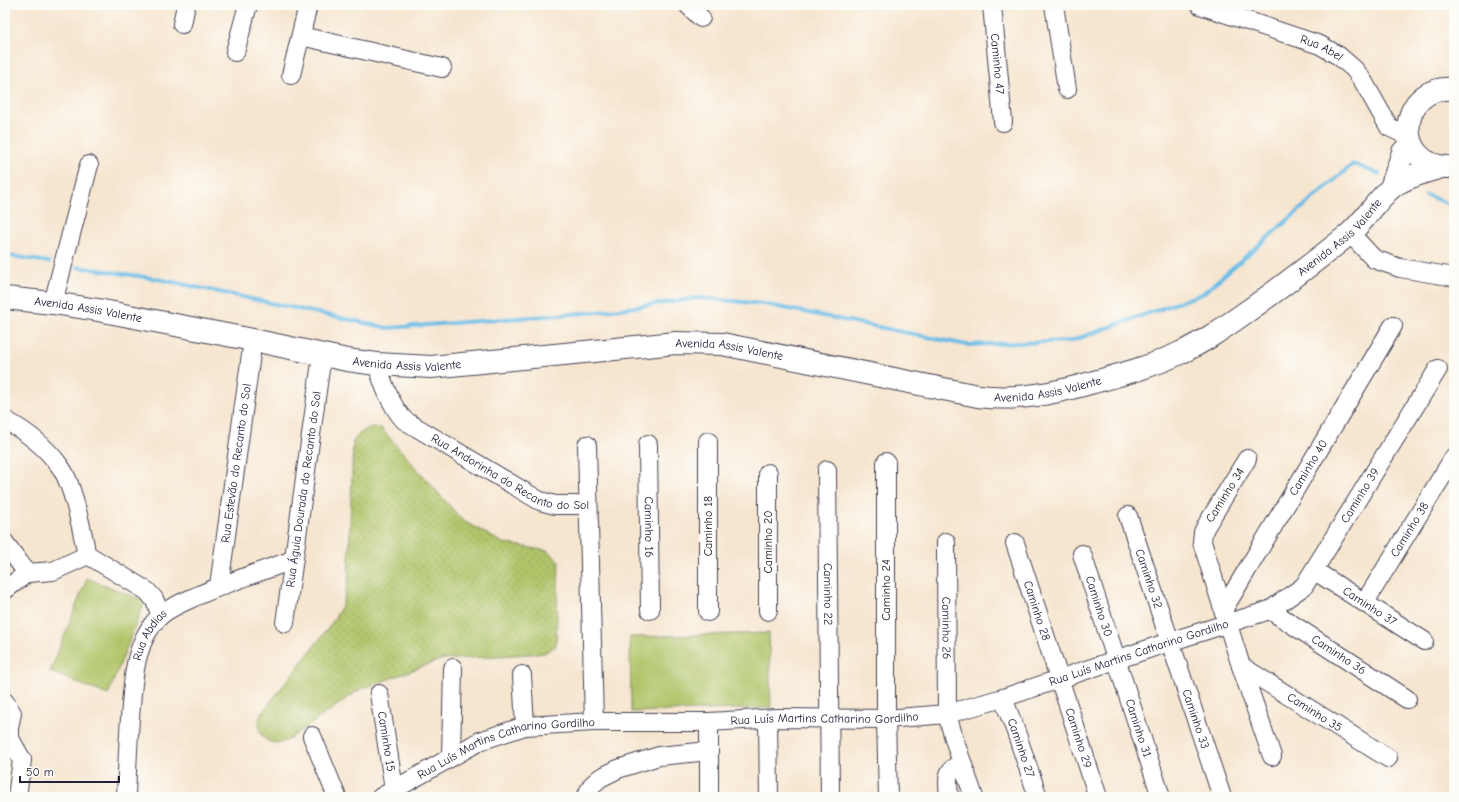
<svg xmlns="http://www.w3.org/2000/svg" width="1459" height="802" font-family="'Comic Neue',sans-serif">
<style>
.grass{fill:url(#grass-dots);stroke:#697352}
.pitch{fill:#b0c469;stroke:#697352}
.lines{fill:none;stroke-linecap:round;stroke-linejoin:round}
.stream{stroke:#6bbce6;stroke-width:4}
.minor-casing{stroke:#423f51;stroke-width:20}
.major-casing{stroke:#423f51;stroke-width:24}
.minor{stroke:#fff;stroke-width:18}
.major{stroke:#fff;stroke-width:22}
.labels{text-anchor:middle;stroke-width:3;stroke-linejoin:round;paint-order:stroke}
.street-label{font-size:12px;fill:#22223b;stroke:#fdfcf7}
</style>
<defs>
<pattern id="grass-dots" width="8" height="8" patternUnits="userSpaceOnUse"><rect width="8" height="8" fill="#b0c469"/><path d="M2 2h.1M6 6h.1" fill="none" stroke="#97a85c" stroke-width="1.8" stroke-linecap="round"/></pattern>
</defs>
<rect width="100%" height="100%" fill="#fdfcf7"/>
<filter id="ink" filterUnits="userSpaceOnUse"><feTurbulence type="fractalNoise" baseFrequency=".025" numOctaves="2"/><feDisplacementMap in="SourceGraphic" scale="8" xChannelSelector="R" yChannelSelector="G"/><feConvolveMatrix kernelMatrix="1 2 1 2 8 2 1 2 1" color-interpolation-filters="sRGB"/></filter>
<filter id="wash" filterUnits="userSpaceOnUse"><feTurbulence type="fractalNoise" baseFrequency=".012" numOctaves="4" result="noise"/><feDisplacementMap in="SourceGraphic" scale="16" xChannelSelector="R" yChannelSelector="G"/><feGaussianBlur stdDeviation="0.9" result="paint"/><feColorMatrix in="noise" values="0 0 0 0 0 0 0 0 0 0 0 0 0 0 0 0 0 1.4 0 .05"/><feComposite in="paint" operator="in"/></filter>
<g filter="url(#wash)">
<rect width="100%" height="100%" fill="#f6e5cf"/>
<!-- grass -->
<path class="grass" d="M372,427L381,428L462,520L503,543L548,551L559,561L556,646L544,653L440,660L359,690L288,740C269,749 253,735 261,714L329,627L342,606L348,583L353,442C358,434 363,430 372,427Z"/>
<!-- pitch -->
<path class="pitch" d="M87,578L145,601L108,695L50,672Z
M769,633L771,708L631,712L630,637Z"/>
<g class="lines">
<!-- stream -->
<path class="stream" d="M1426,195L1454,206
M5,255L49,262
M78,267L158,279L388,328L598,312L699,298L764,304L967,345L1071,341L1202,294L1353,164L1379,174"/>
</g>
</g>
<g filter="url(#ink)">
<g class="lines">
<!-- minor casing -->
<g class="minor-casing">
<g id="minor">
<path d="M688,5L701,18"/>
<path id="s1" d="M992,5L1003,122"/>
<path d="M1054,5L1067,89"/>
<path id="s2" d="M1200,5L1320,45L1339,56L1354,69L1363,81L1389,127L1408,136"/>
<path d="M182,24L186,5"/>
<path d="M301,36L442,68"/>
<path d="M235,52L248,5"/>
<path d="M291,75L308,5"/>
<path d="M1350,233L1374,259L1400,268L1454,277"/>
<path d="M53,303L89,165"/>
<path id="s3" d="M377,364C383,384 390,404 404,420L540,501L555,505H588"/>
<path d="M5,420C25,431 45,446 59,465C67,475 70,487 74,499C79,518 83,532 86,552L88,555L147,591L154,599L161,615"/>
<path id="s4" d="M648,444L650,610"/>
<path d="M587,445L594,722"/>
<path d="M1247,459L1206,526L1203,532L1202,542L1241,666L1272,756"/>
<path d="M886,462V719L888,797"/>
<path id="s5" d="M827,470L830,797"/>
<path d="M768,473V611"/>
<path id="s6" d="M1128,516L1222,797"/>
<path id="s7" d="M946,542L947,714L955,742L974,797"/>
<path d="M5,543L27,573L5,590"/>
<path id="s8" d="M1015,543L1098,797"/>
<path id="s9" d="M1082,554L1161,797"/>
<path id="s10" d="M1315,571L1424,641"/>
<path d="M27,573L53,571L88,555"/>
<path id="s11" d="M219,586L253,340"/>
<path id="s12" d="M1365,602L1454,457"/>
<path id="s13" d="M1223,610L1393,326"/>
<path id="s14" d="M1270,610L1407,699"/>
<path d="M708,612V441"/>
<path id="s15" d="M285,623L322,355"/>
<path id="s16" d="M1241,666L1388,758"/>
<path d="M522,675L525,726"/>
<path id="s17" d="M379,694L394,789"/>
<path id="s18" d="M1003,698L1016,732L1038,797"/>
<path d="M5,702L12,713L9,728V737L22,760L17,797"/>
<path d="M768,719L769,797"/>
<path d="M312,736L337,797"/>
<path d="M451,756L453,668"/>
<path id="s19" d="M126,797C127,771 128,744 130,718C133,683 133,641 161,615C172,606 186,601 199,595C230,582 261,571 293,560"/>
<path id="s20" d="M381,797L480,741L525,726L594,722H709L777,718L886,719L947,714L1003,698L1169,642L1270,610L1304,586L1438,369"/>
<path d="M586,797L592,785L600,778L618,769L659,756L709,751"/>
<path d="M709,797V722"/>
<path d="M949,797C948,781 944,770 962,763"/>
</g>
</g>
<!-- major casing -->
<g class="major-casing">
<g id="major">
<path d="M1448,167C1392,166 1397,84 1454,89"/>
<path d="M1391,188L1403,152L1411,144"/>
<path id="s21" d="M5,298L53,303L98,310L253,340L347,360L377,364L431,367L676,343L722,344L978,396C1018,401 1056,393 1094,382C1123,374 1153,366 1180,353C1202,343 1222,329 1242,315C1278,290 1313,263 1348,235C1364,222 1375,202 1391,188C1402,178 1426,172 1441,167"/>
</g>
</g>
<!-- minor -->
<use href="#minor" class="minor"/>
<!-- major -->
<use href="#major" class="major"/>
</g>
</g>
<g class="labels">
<!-- street labels -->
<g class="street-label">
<text dy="4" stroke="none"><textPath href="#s2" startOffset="129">Rua Abel</textPath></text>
<text dy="4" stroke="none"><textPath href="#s1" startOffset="59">Caminho 47</textPath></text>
<text dy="4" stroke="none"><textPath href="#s21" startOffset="1392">Avenida Assis Valente</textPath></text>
<text dy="4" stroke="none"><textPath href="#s21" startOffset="84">Avenida Assis Valente</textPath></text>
<text dy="4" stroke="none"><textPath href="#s21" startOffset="732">Avenida Assis Valente</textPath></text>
<text dy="4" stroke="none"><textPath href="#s21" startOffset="408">Avenida Assis Valente</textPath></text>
<text dy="4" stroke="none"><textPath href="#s21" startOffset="1056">Avenida Assis Valente</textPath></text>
<text dy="4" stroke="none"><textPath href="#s11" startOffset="124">Rua Estevão do Recanto do Sol</textPath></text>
<text dy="4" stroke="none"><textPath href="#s13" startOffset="166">Caminho 40</textPath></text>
<text dy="4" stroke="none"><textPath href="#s3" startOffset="183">Rua Andorinha do Recanto do Sol</textPath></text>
<text dy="4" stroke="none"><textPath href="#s15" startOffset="135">Rua Águia Dourada do Recanto do Sol</textPath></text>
<text transform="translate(1225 495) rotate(-58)" y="4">Caminho 34</text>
<text dy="4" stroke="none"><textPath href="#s20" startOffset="1071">Caminho 39</textPath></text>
<text transform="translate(708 526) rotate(-90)" y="4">Caminho 18</text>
<text dy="4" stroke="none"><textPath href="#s4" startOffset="83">Caminho 16</textPath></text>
<text dy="4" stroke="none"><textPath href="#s12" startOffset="85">Caminho 38</textPath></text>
<text transform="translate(768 542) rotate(-90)" y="4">Caminho 20</text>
<text dy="4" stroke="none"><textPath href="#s6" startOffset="66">Caminho 32</textPath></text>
<text transform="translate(886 590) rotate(-90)" y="4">Caminho 24</text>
<text dy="4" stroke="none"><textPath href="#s5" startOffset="124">Caminho 22</textPath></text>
<text dy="4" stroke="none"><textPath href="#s10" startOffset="65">Caminho 37</textPath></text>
<text dy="4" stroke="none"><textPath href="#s9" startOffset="55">Caminho 30</textPath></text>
<text dy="4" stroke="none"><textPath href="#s8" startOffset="71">Caminho 28</textPath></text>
<text dy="4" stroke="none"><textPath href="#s7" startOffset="86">Caminho 26</textPath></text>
<text dy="4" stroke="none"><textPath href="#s19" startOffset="166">Rua Abdias</textPath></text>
<text dy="4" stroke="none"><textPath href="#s20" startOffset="785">Rua Luís Martins Catharino Gordilho</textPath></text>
<text dy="4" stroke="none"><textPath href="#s14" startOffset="82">Caminho 36</textPath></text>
<text dy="4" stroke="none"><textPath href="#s16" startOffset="87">Caminho 35</textPath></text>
<text dy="4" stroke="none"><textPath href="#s20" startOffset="461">Rua Luís Martins Catharino Gordilho</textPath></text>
<text dy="4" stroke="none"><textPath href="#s6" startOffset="214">Caminho 33</textPath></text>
<text dy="4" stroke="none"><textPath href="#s9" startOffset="183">Caminho 31</textPath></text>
<text dy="4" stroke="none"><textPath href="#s8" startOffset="205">Caminho 29</textPath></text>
<text dy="4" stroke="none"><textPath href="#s17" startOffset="48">Caminho 15</textPath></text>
<text dy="4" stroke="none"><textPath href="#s18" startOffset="53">Caminho 27</textPath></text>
<text dy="4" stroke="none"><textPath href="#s20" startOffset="137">Rua Luís Martins Catharino Gordilho</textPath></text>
</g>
</g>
<!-- margin -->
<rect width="1459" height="802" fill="none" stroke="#fdfcf7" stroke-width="20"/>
<!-- scale -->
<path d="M20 776v6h99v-6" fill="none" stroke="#22223b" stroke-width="2"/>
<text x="26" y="776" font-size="12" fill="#22223b" stroke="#fdfcf7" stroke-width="3" paint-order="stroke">50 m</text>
</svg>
